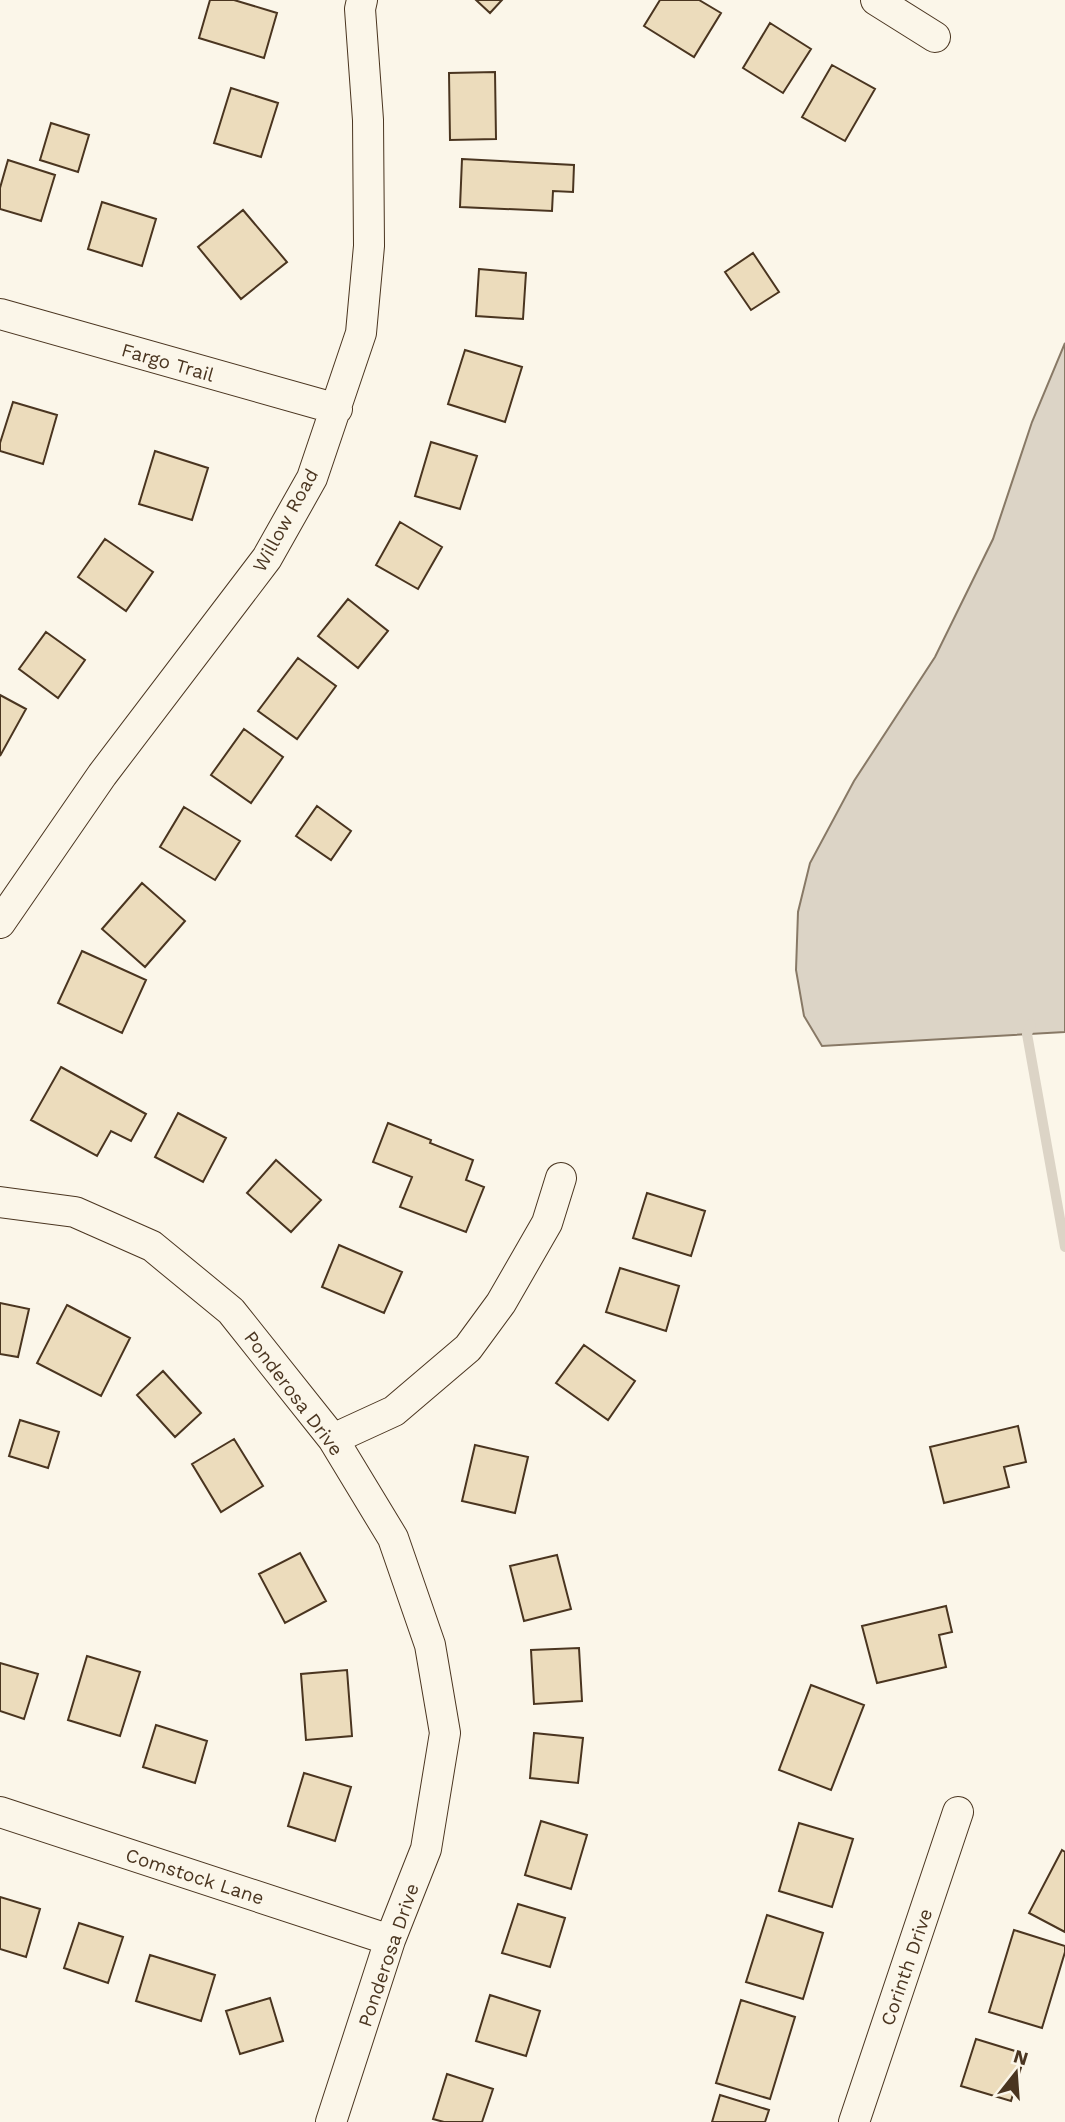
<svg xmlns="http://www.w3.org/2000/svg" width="1065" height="2122" font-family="'Work Sans',sans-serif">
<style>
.water{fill:#dcd4c6;stroke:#887966;stroke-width:2}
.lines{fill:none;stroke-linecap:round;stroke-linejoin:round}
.stream{stroke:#dcd4c6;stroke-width:10}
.building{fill:#ecdcbc;stroke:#4a3520;stroke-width:2}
.street-casing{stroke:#4a3520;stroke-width:32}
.street{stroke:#fbf6e9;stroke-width:30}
.labels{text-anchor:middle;stroke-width:5;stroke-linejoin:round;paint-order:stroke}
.street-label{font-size:19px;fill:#4a3520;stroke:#fbf6e9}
</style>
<rect width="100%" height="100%" fill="#fbf6e9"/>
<!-- water -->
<path class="water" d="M1065,343V1032L822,1046L804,1016L796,970L798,912L810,863L854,781L935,657L993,539L1032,422Z"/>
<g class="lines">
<!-- stream -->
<path class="stream" d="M1031,1024L1027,1034L1065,1247"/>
</g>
<!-- building -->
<path class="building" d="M210,0H234L277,13L264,58L199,38Z
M476,0H502L490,13Z
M660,0H699L721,13L694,57L644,26Z
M770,23L811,49L783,93L743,68Z
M832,65L875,89L845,141L802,117Z
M495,72L496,139L450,140L449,73Z
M231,88L278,103L261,157L214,143Z
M51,123L89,135L78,172L40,160Z
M462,159L574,165L573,192L553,191L552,211L460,207Z
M8,160L55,175L41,221L0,209V188Z
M102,202L156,219L142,266L88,249Z
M243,210L287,262L241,299L198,247Z
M753,253L779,292L751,310L725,272Z
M479,269L526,273L523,319L476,316Z
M465,350L522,367L505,422L448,404Z
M13,402L57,415L43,464L0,451V443Z
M431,442L477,456L460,509L415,496Z
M155,451L208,468L192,520L139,504Z
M400,522L442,547L418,589L376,565Z
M105,539L153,572L126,611L78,577Z
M348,599L388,631L358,668L318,636Z
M46,632L85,660L58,698L19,669Z
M298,658L336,686L297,739L258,711Z
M0,695L26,709L0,756Z
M244,729L283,757L251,803L211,775Z
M317,806L351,831L331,860L296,836Z
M184,807L240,841L215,880L160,847Z
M142,883L185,921L145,967L102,929Z
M82,951L146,980L122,1033L58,1003Z
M61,1067L146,1114L131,1141L111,1131L97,1156L31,1120Z
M178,1113L226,1138L203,1182L155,1157Z
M388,1123L431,1140L430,1143L473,1160L466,1180L484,1187L466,1232L400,1207L412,1177L373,1162Z
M276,1160L321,1200L291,1232L247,1193Z
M647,1193L705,1211L691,1256L633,1238Z
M339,1245L402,1272L384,1313L322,1287Z
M620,1268L679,1286L666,1331L606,1312Z
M0,1303L29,1309L18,1357L0,1354Z
M67,1305L130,1338L101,1396L37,1363Z
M584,1345L635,1381L608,1420L556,1383Z
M163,1371L201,1413L175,1437L137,1395Z
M20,1420L59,1432L48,1468L9,1456Z
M1018,1426L1026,1462L1004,1467L1009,1487L944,1503L930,1447Z
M234,1439L263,1486L221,1512L192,1464Z
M475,1445L528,1457L515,1513L462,1501Z
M300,1553L326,1601L285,1623L259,1574Z
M557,1555L571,1609L524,1621L510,1566Z
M946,1606L952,1632L939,1635L946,1667L877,1683L862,1626Z
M579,1648L582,1701L534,1704L531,1650Z
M87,1656L140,1672L120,1736L68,1720Z
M0,1663L38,1674L24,1719L0,1711Z
M347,1670L352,1736L306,1740L301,1674Z
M811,1685L864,1705L831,1790L779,1770Z
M156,1725L207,1741L195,1783L143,1767Z
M534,1733L583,1738L578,1783L530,1778Z
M304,1773L351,1787L335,1841L288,1826Z
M541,1821L587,1835L571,1889L525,1875Z
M799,1823L853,1839L832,1907L779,1891Z
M1062,1850L1065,1852V1932L1029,1913Z
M0,1897L40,1909L26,1957L0,1949Z
M518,1904L565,1918L550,1967L502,1953Z
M767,1915L823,1933L803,1999L746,1982Z
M79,1923L123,1937L108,1983L64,1968Z
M1014,1930L1065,1946V1952L1042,2028L989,2012Z
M150,1955L215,1975L201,2021L136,2001Z
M490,1995L540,2011L526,2056L476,2041Z
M270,1998L283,2041L240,2054L226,2011Z
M741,2000L795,2017L770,2099L716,2083Z
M976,2039L1025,2054L1011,2101L961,2086Z
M447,2074L493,2089L482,2122H444L433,2119Z
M720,2095L769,2110L765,2122H712Z"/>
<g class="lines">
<!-- street casing -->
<g class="street-casing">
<path id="street" d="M876,0L935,37
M0,314L337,409
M0,923L102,775L267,558L312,478L361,333L369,246L368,120L360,9L362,0
M0,1202L75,1212L152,1246L231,1311L333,1439L393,1538L430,1645L445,1733L426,1849L390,1940L331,2122
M333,1439L394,1411L468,1348L501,1303L547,1223L561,1178
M0,1812L390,1940
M854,2122L958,1812"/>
</g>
<!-- street -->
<use href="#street" class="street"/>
</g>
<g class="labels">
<!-- street labels -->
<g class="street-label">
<text transform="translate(168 362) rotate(16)" y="7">Fargo Trail</text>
<text transform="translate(285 520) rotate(-61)" y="7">Willow Road</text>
<text transform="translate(294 1393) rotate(53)" y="7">Ponderosa Drive</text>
<text transform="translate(195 1876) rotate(18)" y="7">Comstock Lane</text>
<text transform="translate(388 1955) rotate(-71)" y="7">Ponderosa Drive</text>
<text transform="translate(906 1967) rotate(-71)" y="7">Corinth Drive</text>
</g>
</g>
<!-- north arrow -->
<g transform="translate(1016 2073) rotate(17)" stroke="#fbf6e9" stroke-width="5" paint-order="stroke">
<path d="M0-5L12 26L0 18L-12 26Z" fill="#4a3520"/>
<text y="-10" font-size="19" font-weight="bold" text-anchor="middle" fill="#4a3520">N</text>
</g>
</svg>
